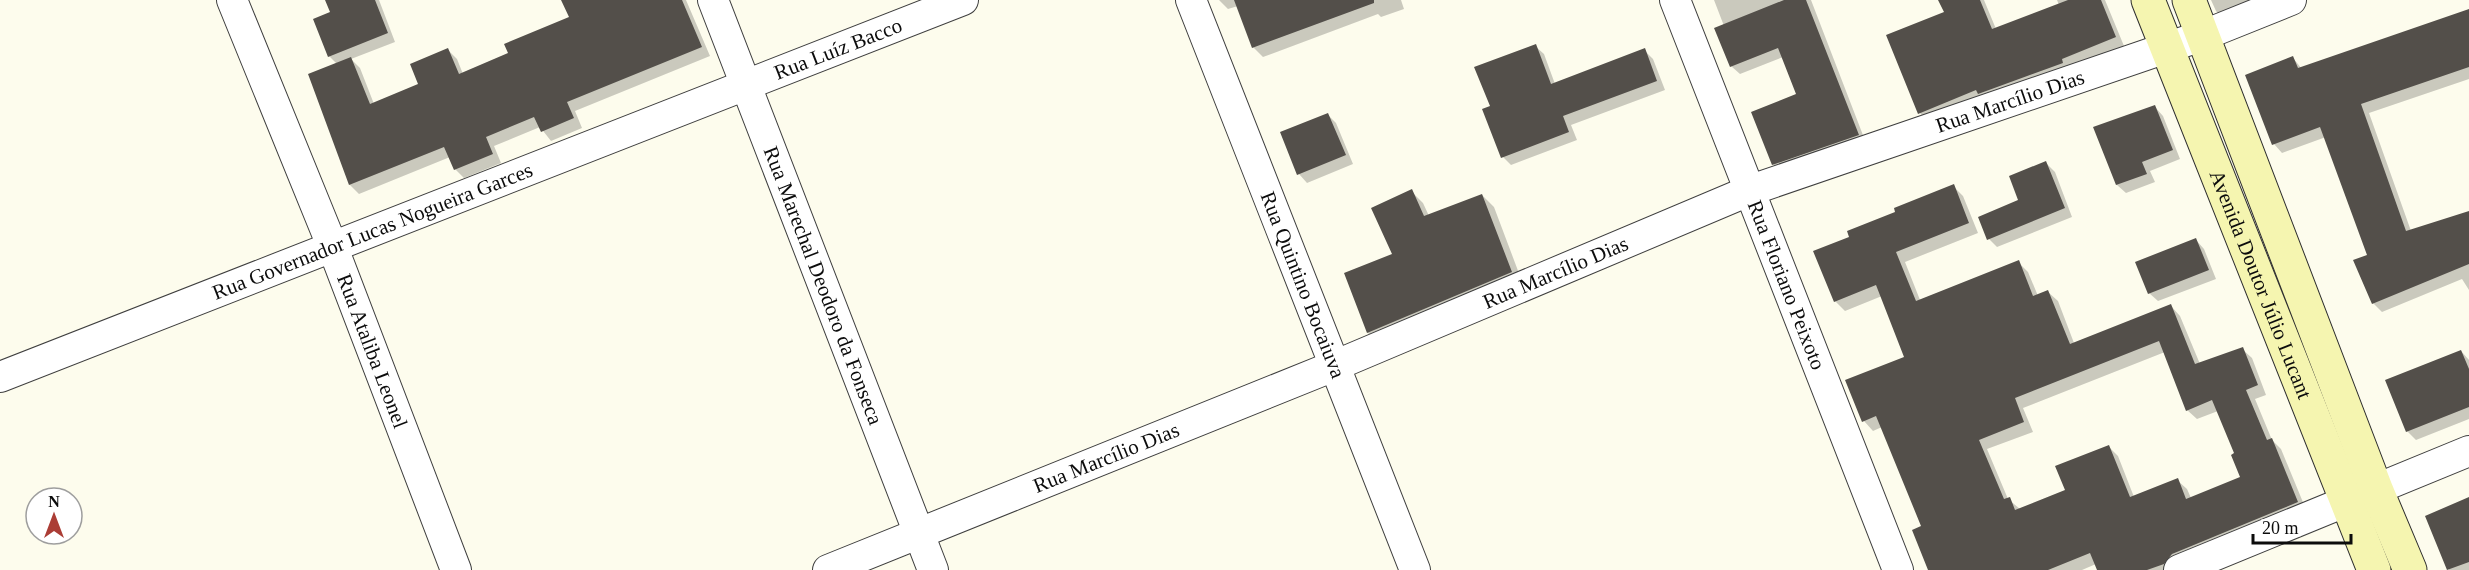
<svg xmlns="http://www.w3.org/2000/svg" width="2469" height="570" font-family="'Times New Roman',serif">
<style>
.shadow{fill:#0003;fill-rule:evenodd}
.building{fill:#534f4a;fill-rule:evenodd}
.lines{fill:none;stroke-linecap:round;stroke-linejoin:round}
.street-casing{stroke:#3f3f3f;stroke-width:32}
.secondary-casing{stroke:#2e2e2e;stroke-width:35}
.street{stroke:#fff;stroke-width:30}
.secondary{stroke:#f5f5b0;stroke-width:33}
.labels{text-anchor:middle;stroke-width:6;stroke-linejoin:round;paint-order:stroke}
.street-label{font-size:21px;fill:#0c0c0c;stroke:#fff}
</style>
<rect width="100%" height="100%" fill="#fdfced"/>
<!-- shadow -->
<path class="shadow" d="M327,0H379L395,42L351,59L360,68L374,104L420,85L448,50L457,59L463,74L510,54L571,18L563,0H686L710,56L575,111L582,128L551,141L540,127L494,146L501,163L464,178L455,169L450,157L359,194L350,185L310,74L337,64L329,56L332,13Z
M1219,0H1401L1404,9L1381,17L1378,14L1263,57L1253,47L1238,6L1228,9Z
M1714,0H1811L1866,143L1781,172L1773,164L1798,95L1783,57L1740,74L1731,66L1724,26Z
M1940,0H1984L1996,29L2059,5L2057,0H2105L2124,46L1928,122L1920,113L1945,13Z
M2211,0H2286L2227,23L2216,11Z
M2469,11V79L2369,113L2411,231L2469,213V290L2462,279L2382,312L2373,303L2369,255L2326,137L2282,153L2274,144L2293,58L2302,69Z
M1535,46L1544,54L1555,84L1644,50L1653,59L1665,90L1571,125L1577,140L1511,165L1503,157L1492,107Z
M2155,107L2163,116L2180,159L2150,171L2155,182L2126,193L2117,185L2095,128Z
M1328,115L1336,123L1353,164L1307,183L1299,174Z
M2046,163L2055,172L2072,217L1997,247L1989,239Z
M1953,186L1963,196L1978,233L1905,262L1920,300L2018,262L2028,272L2038,296L2048,292L2058,301L2074,343L2171,306L2180,316L2200,364L2242,349L2252,358L2266,395L2255,399L2272,440L2281,449L2307,512L2175,570H2098L2096,564L2082,570H1929L1923,527L1882,427L1873,431L1864,421L1906,357L1882,296L1845,311L1835,301L1851,237ZM2165,352L2187,410L2197,419L2218,411L2236,454L2242,477L2191,498L2187,489L2177,480L2134,497L2118,456L2109,447L2067,491L2020,509L2008,499L1987,449L2033,432L2023,408Z
M1411,191L1423,203L1429,216L1482,195L1494,207L1523,284L1380,344L1368,333L1346,274L1394,255Z
M2196,240L2204,249L2216,279L2158,301L2149,293Z
M2461,351L2469,360V419L2416,440L2407,431Z
M2469,499V570H2449L2427,517Z"/>
<!-- building -->
<path class="building" d="M325,0H375L388,33L328,57L313,19L330,12Z
M561,0H682L702,47L567,102L574,118L541,132L534,117L486,137L493,154L454,170L444,147L349,185L308,74L351,57L370,104L418,84L410,64L448,48L459,74L508,53L504,44L569,17Z
M1234,0H1374V3L1252,48Z
M1784,0H1806L1859,135L1772,165L1751,112L1796,94L1778,48L1730,67L1714,28Z
M1938,0H1980L1992,29L2068,0H2101L2116,37L2062,59L2063,63L1978,94L1976,90L1918,114L1886,35L1944,12Z
M2469,9V67L2361,104L2406,231L2469,211V264L2372,304L2353,260L2367,255L2320,127L2272,145L2245,75L2293,56L2298,68Z
M1536,44L1551,84L1645,48L1657,81L1563,116L1569,132L1501,158L1482,109L1490,106L1474,67Z
M2155,105L2173,150L2142,162L2147,174L2116,185L2093,127Z
M1328,113L1346,155L1297,175L1280,132Z
M2046,161L2065,208L1987,240L1978,217L2018,200L2009,176Z
M1954,184L1969,223L1896,252L1916,301L2019,260L2033,296L2048,290L2070,344L2171,304L2195,364L2243,347L2258,385L2246,390L2267,440L2272,438L2298,502L2172,554L2164,564L2147,570H2097L2090,553L2048,570H1928L1912,530L1921,526L1876,416L1862,422L1845,380L1904,357L1876,285L1834,302L1813,251L1849,237L1847,231L1895,212L1894,208ZM2159,341L2186,411L2212,400L2234,453L2231,455L2240,477L2186,499L2178,478L2130,497L2109,445L2055,466L2065,490L2015,510L2010,497L2004,499L1979,440L2024,422L2015,398Z
M1412,189L1424,216L1482,194L1512,272L1367,333L1344,273L1392,254L1371,208Z
M2196,238L2209,270L2148,294L2135,262Z
M2461,350L2469,369V407L2406,432L2385,380Z
M2469,497V562L2447,570L2425,516Z"/>
<g class="lines">
<!-- street casing -->
<g class="street-casing">
<g id="street">
<path id="s1" d="M232,0L333,248L456,570"/>
<path id="s2" d="M713,0L933,570"/>
<path id="s3" d="M1191,0L1415,570"/>
<path id="s4" d="M1675,0L1898,570"/>
<path id="s5" d="M0,377L963,0"/>
<path id="s6" d="M828,570L1334,366L1751,190L2204,35L2291,0"/>
<path d="M2179,570L2469,451"/>
</g>
</g>
<!-- secondary casing -->
<g class="secondary-casing">
<g id="secondary">
<path id="s7" d="M2148,0L2374,570"/>
<path d="M2189,0L2376,489L2410,570"/>
</g>
</g>
<!-- street -->
<use href="#street" class="street"/>
<!-- secondary -->
<use href="#secondary" class="secondary"/>
</g>
<g class="labels">
<!-- street labels -->
<g class="street-label">
<text dy="7" stroke="none"><textPath href="#s5" startOffset="900">Rua Luíz Bacco</textPath></text>
<text dy="7" stroke="none"><textPath href="#s6" startOffset="1272">Rua Marcílio Dias</textPath></text>
<text dy="7" stroke="none"><textPath href="#s5" startOffset="400">Rua Governador Lucas Nogueira Garces</textPath></text>
<text dy="7" stroke="none"><textPath href="#s6" startOffset="786">Rua Marcílio Dias</textPath></text>
<text dy="7" stroke="none"><textPath href="#s2" startOffset="306">Rua Marechal Deodoro da Fonseca</textPath></text>
<text dy="7" stroke="none"><textPath href="#s3" startOffset="306">Rua Quintino Bocaiuva</textPath></text>
<text dy="7" stroke="none"><textPath href="#s4" startOffset="306">Rua Floriano Peixoto</textPath></text>
<text dy="7" stroke="none"><textPath href="#s7" startOffset="306">Avenida Doutor Júlio Lucant</textPath></text>
<text dy="7" stroke="none"><textPath href="#s1" startOffset="378">Rua Ataliba Leonel</textPath></text>
<text dy="7" stroke="none"><textPath href="#s6" startOffset="300">Rua Marcílio Dias</textPath></text>
</g>
</g>
<!-- north arrow -->
<g transform="translate(54 516)"><circle r="28" fill="#ffffff" stroke="#9e9e9e" stroke-width="1.5"/>
<path d="M0-4.5L10 22L0 15L-10 22Z" fill="#ab3d35"/>
<text y="-9" font-size="16" font-weight="bold" text-anchor="middle" fill="#0c0c0c">N</text>
</g>
<!-- scale -->
<path d="M2253 534v9h98v-9" fill="none" stroke="#0c0c0c" stroke-width="3"/>
<text x="2262" y="534" font-size="18" fill="#0c0c0c" stroke="#ffffff" stroke-width="4.5" paint-order="stroke">20 m</text>
</svg>
